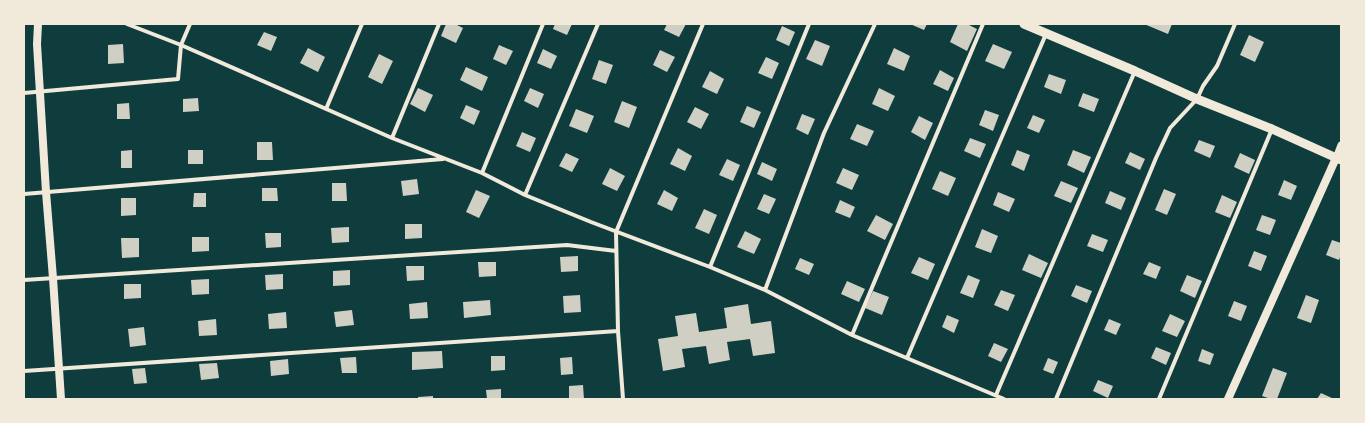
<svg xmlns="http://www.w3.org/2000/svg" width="1365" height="423" font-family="Rubik,sans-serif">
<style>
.building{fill:#cfcfc3}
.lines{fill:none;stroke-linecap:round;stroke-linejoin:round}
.minor{stroke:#f1e9da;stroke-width:4}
.tertiary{stroke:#f1e9da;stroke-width:7}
.secondary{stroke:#f1e9da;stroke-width:8}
.primary{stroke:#f1e9da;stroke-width:9}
</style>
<rect width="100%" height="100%" fill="#0f3d3e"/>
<!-- building -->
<path class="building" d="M446,24H455L463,28L456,43L441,36Z
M555,24H572L567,35L553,29Z
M667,24H686L679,37L664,30Z
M910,24H927L924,30Z
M958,24H967L977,29L967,51L950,42Z
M1144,24H1172L1168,34Z
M782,26L795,32L789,46L776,40Z
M264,32L277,37L271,51L257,45Z
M1249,35L1264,42L1255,62L1240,55Z
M815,40L830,46L822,66L806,59Z
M123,44L124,63L108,64V45Z
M993,44L1012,52L1004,69L985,61Z
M499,45L513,51L506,65L493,59Z
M308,48L325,57L318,72L300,63Z
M894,48L910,56L904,71L887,64Z
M543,49L557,56L551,69L537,63Z
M660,50L675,57L667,72L653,65Z
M379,54L393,61L382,84L368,77Z
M766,57L779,63L772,79L758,73Z
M599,60L613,65L606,84L592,79Z
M466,67L488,77L482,91L460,80Z
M940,70L954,78L948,91L933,84Z
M710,71L724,79L717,94L702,87Z
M1049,74L1066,80L1061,94L1044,87Z
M418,88L433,95L425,112L410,104Z
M530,88L544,94L538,108L524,101Z
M879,88L895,96L888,111L872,104Z
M1083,93L1099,99L1094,112L1078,106Z
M198,98L199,111L183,112V99Z
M622,101L637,107L629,128L614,122Z
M129,103L130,119H117V104Z
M466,105L480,111L474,125L460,118Z
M747,106L761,112L754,128L740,122Z
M695,107L709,114L701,129L687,122Z
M576,109L594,116L587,133L569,126Z
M985,110L999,115L993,131L979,125Z
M802,114L815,119L808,135L796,129Z
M1033,115L1045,120L1039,133L1027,128Z
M919,116L933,123L925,140L911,132Z
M857,124L874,131L867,146L850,139Z
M522,132L536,138L530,152L516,146Z
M970,138L986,144L980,158L964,151Z
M1199,140L1215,146L1210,158L1194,151Z
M257,142H272L273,160H257Z
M678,148L692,156L685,171L670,164Z
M132,150V168H121V151Z
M188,150H203V164H188Z
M1017,150L1030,155L1024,171L1011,165Z
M1073,150L1091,157L1084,173L1067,165Z
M1130,152L1145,159L1140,170L1125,163Z
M566,153L579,159L572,172L559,166Z
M1240,153L1255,160L1249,174L1234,167Z
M727,159L740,165L733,181L719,175Z
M762,162L777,169L772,181L757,174Z
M610,168L625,176L617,191L602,184Z
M843,168L859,175L852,190L836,183Z
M940,171L956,178L948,196L932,189Z
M417,179L419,194L403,196L401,181Z
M1284,180L1297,186L1291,200L1278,195Z
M1061,181L1078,188L1071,203L1054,196Z
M332,183H346L347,201H332Z
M262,188H277L278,201H262Z
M1164,189L1176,194L1167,215L1155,210Z
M476,190L490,196L479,218L466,212Z
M664,190L678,198L672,211L657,204Z
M1110,191L1126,198L1121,210L1105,203Z
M998,192L1015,199L1009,212L993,205Z
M194,193H206V207H193Z
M764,194L776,199L769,214L757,209Z
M1222,195L1237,202L1230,218L1215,212Z
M121,198H136V215L121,216Z
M840,200L855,207L850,218L835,212Z
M704,209L717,215L709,234L695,228Z
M876,215L893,224L885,240L867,231Z
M1262,215L1276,220L1270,235L1256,230Z
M405,224H422V238L405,239Z
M349,227V242L332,243L331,228Z
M982,229L998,236L991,253L975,247Z
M745,231L761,239L754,254L737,247Z
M265,233H281V247L266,248Z
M1092,234L1108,240L1103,252L1087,246Z
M192,237H209V251L192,252Z
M121,238H139V257L122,258Z
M1332,240L1341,243V255L1339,260L1326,255Z
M1254,251L1267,256L1261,271L1248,266Z
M1029,254L1048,263L1041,278L1022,270Z
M578,256V271L561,272L560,257Z
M919,257L935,264L928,280L911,273Z
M800,258L814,264L809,275L795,269Z
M478,262H496V276L479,277Z
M1149,262L1161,267L1156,279L1143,274Z
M406,266H424V280L407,281Z
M350,270V285L333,286V271Z
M283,274V289L266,290L265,275Z
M968,275L980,280L973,298L960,293Z
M1187,275L1202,281L1195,298L1180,291Z
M209,279V294L192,295L191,280Z
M847,281L865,289L859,302L841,294Z
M124,284H141V298L124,299Z
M1076,285L1092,291L1087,303L1071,296Z
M1001,290L1015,295L1008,311L994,305Z
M873,291L889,297L882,315L865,308Z
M580,295L581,312L564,313L563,296Z
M1306,295L1319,300L1311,323L1297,318Z
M490,300L491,315L464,318L463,302Z
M1234,301L1247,306L1241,321L1228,316Z
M427,302L428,318L410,319L409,304Z
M748,304L751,324L771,321L775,353L753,356L750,339L727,342L730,360L709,364L706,346L682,349L685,367L663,371L658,339L678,336L675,316L696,313L699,332L727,328L724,308Z
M352,310L354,325L336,327L334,312Z
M286,312L287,328L269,329L268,314Z
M1170,314L1185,321L1177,337L1162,331Z
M947,315L959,320L954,333L942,327Z
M216,319L217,335L199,336L198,321Z
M1109,319L1121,324L1116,335L1104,330Z
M144,327L146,345L130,347L128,329Z
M994,343L1008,349L1001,362L988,356Z
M1156,347L1171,353L1166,365L1151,358Z
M1202,349L1214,354L1210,365L1198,361Z
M442,351L443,368L412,370V352Z
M491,356H505V370L491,371Z
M356,357L357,373H342L340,358Z
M572,357L573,374L561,375L560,358Z
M1048,358L1058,362L1053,374L1043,370Z
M288,359L289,374L271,376L270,361Z
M217,363L219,378L201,380L199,364Z
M145,368L147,383L134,384L132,369Z
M1273,368L1287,373L1277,399H1271L1262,396Z
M1098,380L1113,386L1108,398L1093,391Z
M583,385L584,399H569V386Z
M501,389V399H487L486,390Z
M1321,393L1334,399H1317Z
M433,396V399H418V397Z"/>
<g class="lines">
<!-- minor -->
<path class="minor" d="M127,24L181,45L392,138L482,173L525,195L591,222L710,267L765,290L852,335L1004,399
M24,93L178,79L181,45L190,24
M326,109L362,24
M392,138L439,24
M482,173L543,24
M24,194L443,159
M525,195L598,24
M710,267L809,24
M24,280L567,245L616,251
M765,290L824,133L875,24
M852,335L983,24
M907,358L1046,34
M24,371L618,331
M996,395L1135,71
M623,399L618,331L616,232L703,24
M1056,399L1156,158L1170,128L1197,99L1203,86L1217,66L1235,24
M1159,399L1272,129"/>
<!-- tertiary -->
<path class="tertiary" d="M1336,158L1341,145"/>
<!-- secondary -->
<path class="secondary" d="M38,24L37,44L46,192L53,278L61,399
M1228,399L1336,158"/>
<!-- primary -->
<path class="primary" d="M1024,24L1135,71L1197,99L1272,129L1341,160"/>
</g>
<!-- border -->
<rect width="1365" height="423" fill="none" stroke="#f1e9da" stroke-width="50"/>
</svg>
